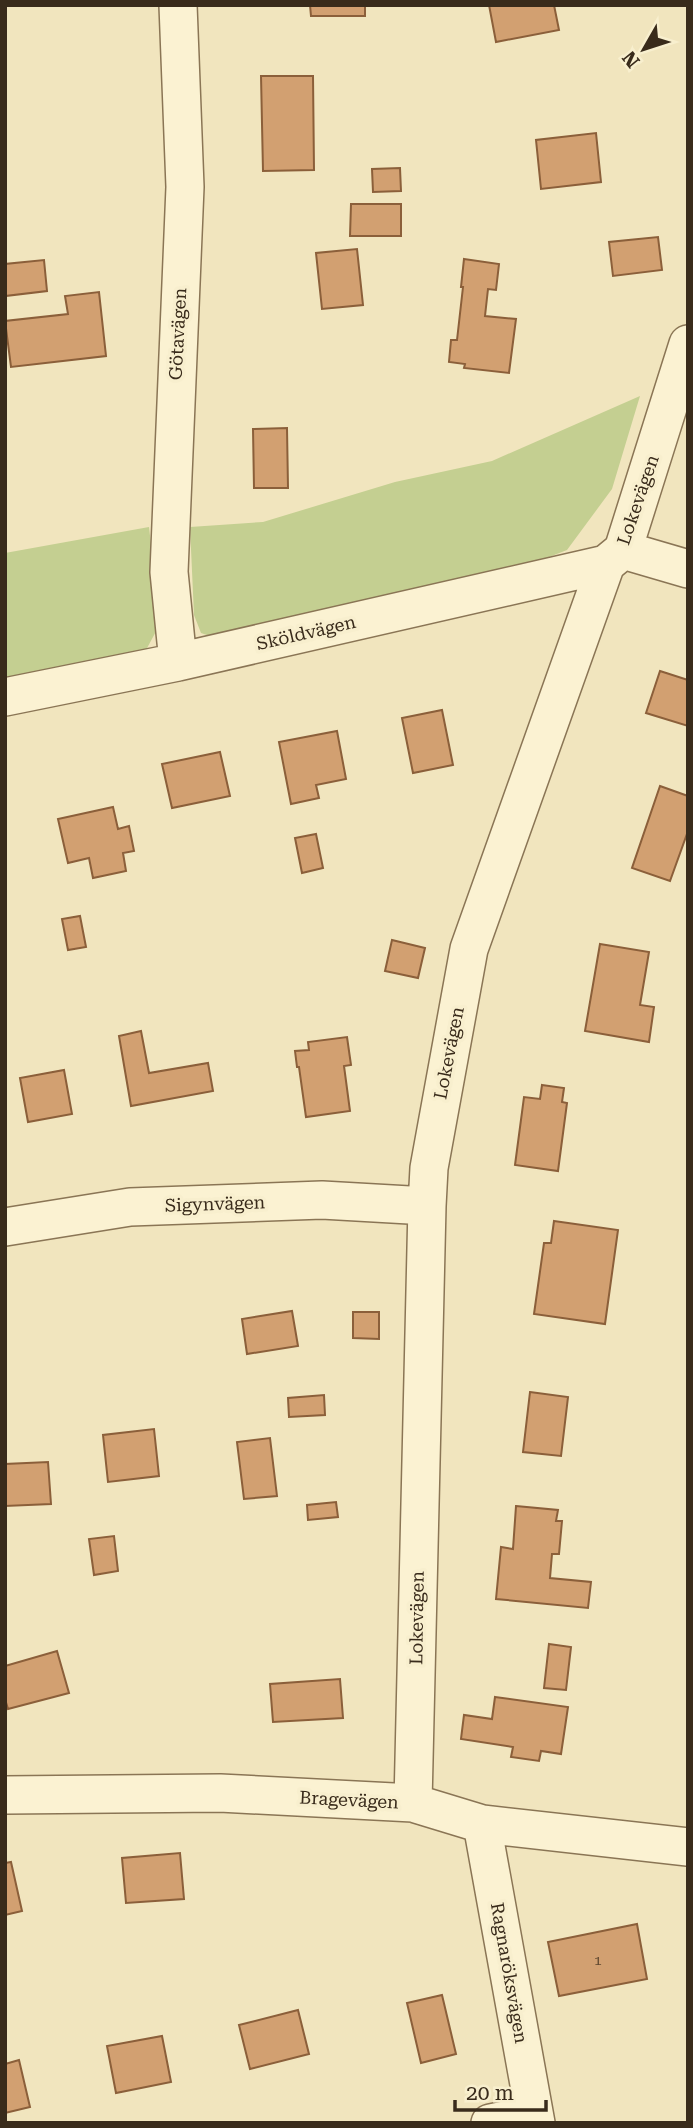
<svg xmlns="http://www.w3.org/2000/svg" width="693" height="2128" font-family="'Roboto Serif',serif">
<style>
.green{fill:#c4cf91}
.building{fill:#d2a071;stroke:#8b5f3a;stroke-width:2}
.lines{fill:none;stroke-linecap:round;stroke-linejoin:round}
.street-casing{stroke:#8a7555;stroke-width:40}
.street{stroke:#fbf2d2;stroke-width:37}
.labels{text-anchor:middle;stroke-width:7;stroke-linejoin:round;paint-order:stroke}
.number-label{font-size:14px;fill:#5f4830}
.street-label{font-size:18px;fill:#392b1b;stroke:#f8efce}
</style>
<rect width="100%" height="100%" fill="#f1e5be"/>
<!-- green -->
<path class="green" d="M640,396L612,489L567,550L526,566L227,642L201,633L194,615L190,527L263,522L395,482L492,461Z
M149,527L160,624L139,663L5,682V553Z"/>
<!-- building -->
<path class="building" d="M310,5H365V16H311Z
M489,5H554L559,30L496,42Z
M261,76H313L314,170L263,171Z
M596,133L601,182L541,189L536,140Z
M400,168L401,191L373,192L372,169Z
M351,204H401V236H350Z
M658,237L662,270L613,276L609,242Z
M357,249L363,305L322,309L316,253Z
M464,259L499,264L496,290L488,289L485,316L516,319L509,373L464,368L465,364L449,362L451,340H457L463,287H461Z
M44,260L47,291L5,296V264Z
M99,292L106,356L11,367L5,321L68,314L65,296Z
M287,428L288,488H254L253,429Z
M660,671L688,680V726L646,713Z
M442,710L453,765L413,773L402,718Z
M337,731L346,779L316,785L319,798L291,804L279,742Z
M220,752L230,796L172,808L162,764Z
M660,786L688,796V831L670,881L632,868Z
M113,807L118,829L129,826L134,851L123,853L126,871L93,878L89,858L68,863L58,819Z
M316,834L323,868L302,873L295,838Z
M80,916L86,947L68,950L62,919Z
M392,940L425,948L418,978L385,971Z
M600,944L649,952L640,1005L654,1007L649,1042L585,1031Z
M141,1031L149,1073L208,1063L213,1091L131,1106L119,1036Z
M347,1037L351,1065L344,1066L350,1111L306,1117L299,1067H297L295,1051L309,1050L308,1042Z
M64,1070L72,1114L28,1122L20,1078Z
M542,1085L564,1088L562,1102L567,1103L558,1171L515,1165L524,1097L540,1099Z
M554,1221L618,1230L605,1324L534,1314L544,1243H551Z
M292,1311L298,1346L247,1354L242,1319Z
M353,1312H379V1339L353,1338Z
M530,1392L568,1397L561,1456L523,1452Z
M324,1395L325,1415L289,1417L288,1398Z
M154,1429L159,1476L108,1482L103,1435Z
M270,1438L277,1496L244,1499L237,1442Z
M48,1462L51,1504L5,1506V1464Z
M336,1502L338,1517L308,1520L307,1505Z
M516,1506L558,1510L556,1521H562L559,1554H552L550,1578L591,1582L588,1608L496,1599L501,1547L513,1549Z
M114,1536L118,1571L94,1575L89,1539Z
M549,1644L571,1647L566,1690L544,1688Z
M57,1651L69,1693L8,1709L5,1699V1666Z
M340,1679L343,1718L273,1722L270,1684Z
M495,1697L568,1707L561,1754L541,1751L539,1761L511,1757L513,1747L461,1739L464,1715L492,1719Z
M180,1853L184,1899L126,1903L122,1858Z
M11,1862L22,1911L5,1915V1863Z
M637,1924L647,1979L559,1996L548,1942Z
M442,1995L456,2054L421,2063L407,2003Z
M298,2010L309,2054L250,2069L239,2025Z
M162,2036L171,2082L116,2093L107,2046Z
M19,2060L30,2107L5,2113V2064Z"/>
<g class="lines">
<!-- street casing -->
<g class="street-casing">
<path id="street" d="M178,5L185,187L169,572L178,662
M623,550L688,569
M5,697L178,662L606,564
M5,1227L130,1207L322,1200L427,1206
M5,1795L220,1793L413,1803L482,1824L688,1847
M413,1803L427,1206L429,1168L469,949L606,564L623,550L688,344
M482,1824L536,2123
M490,2123L534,2114"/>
</g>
<!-- street -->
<use href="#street" class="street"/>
</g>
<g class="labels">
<!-- number labels -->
<g class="number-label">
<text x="598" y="1965">1</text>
</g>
<!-- street labels -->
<g class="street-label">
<text transform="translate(178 334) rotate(-87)" y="6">Götavägen</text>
<text transform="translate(638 500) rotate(-71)" y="6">Lokevägen</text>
<text transform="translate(306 633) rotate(-13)" y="6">Sköldvägen</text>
<text transform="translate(449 1053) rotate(-79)" y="6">Lokevägen</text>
<text transform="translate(215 1204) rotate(-2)" y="6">Sigynvägen</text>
<text transform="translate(417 1618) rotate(-89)" y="6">Lokevägen</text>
<text transform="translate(349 1800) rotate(3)" y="6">Bragevägen</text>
<text transform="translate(509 1973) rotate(80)" y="6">Ragnaröksvägen</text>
</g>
</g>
<!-- border -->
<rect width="693" height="2128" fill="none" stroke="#392b1b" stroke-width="14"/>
<!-- north arrow -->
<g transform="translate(644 49) rotate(231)" stroke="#f8efce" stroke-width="5" paint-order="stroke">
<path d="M0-5L12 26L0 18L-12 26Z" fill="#392b1b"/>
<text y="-10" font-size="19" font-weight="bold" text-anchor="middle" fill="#392b1b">N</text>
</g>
<!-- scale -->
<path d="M455 2100v10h91v-10" fill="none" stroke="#392b1b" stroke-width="3.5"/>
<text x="466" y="2100" font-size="21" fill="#392b1b" stroke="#f8efce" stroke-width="5" paint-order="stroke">20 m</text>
</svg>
